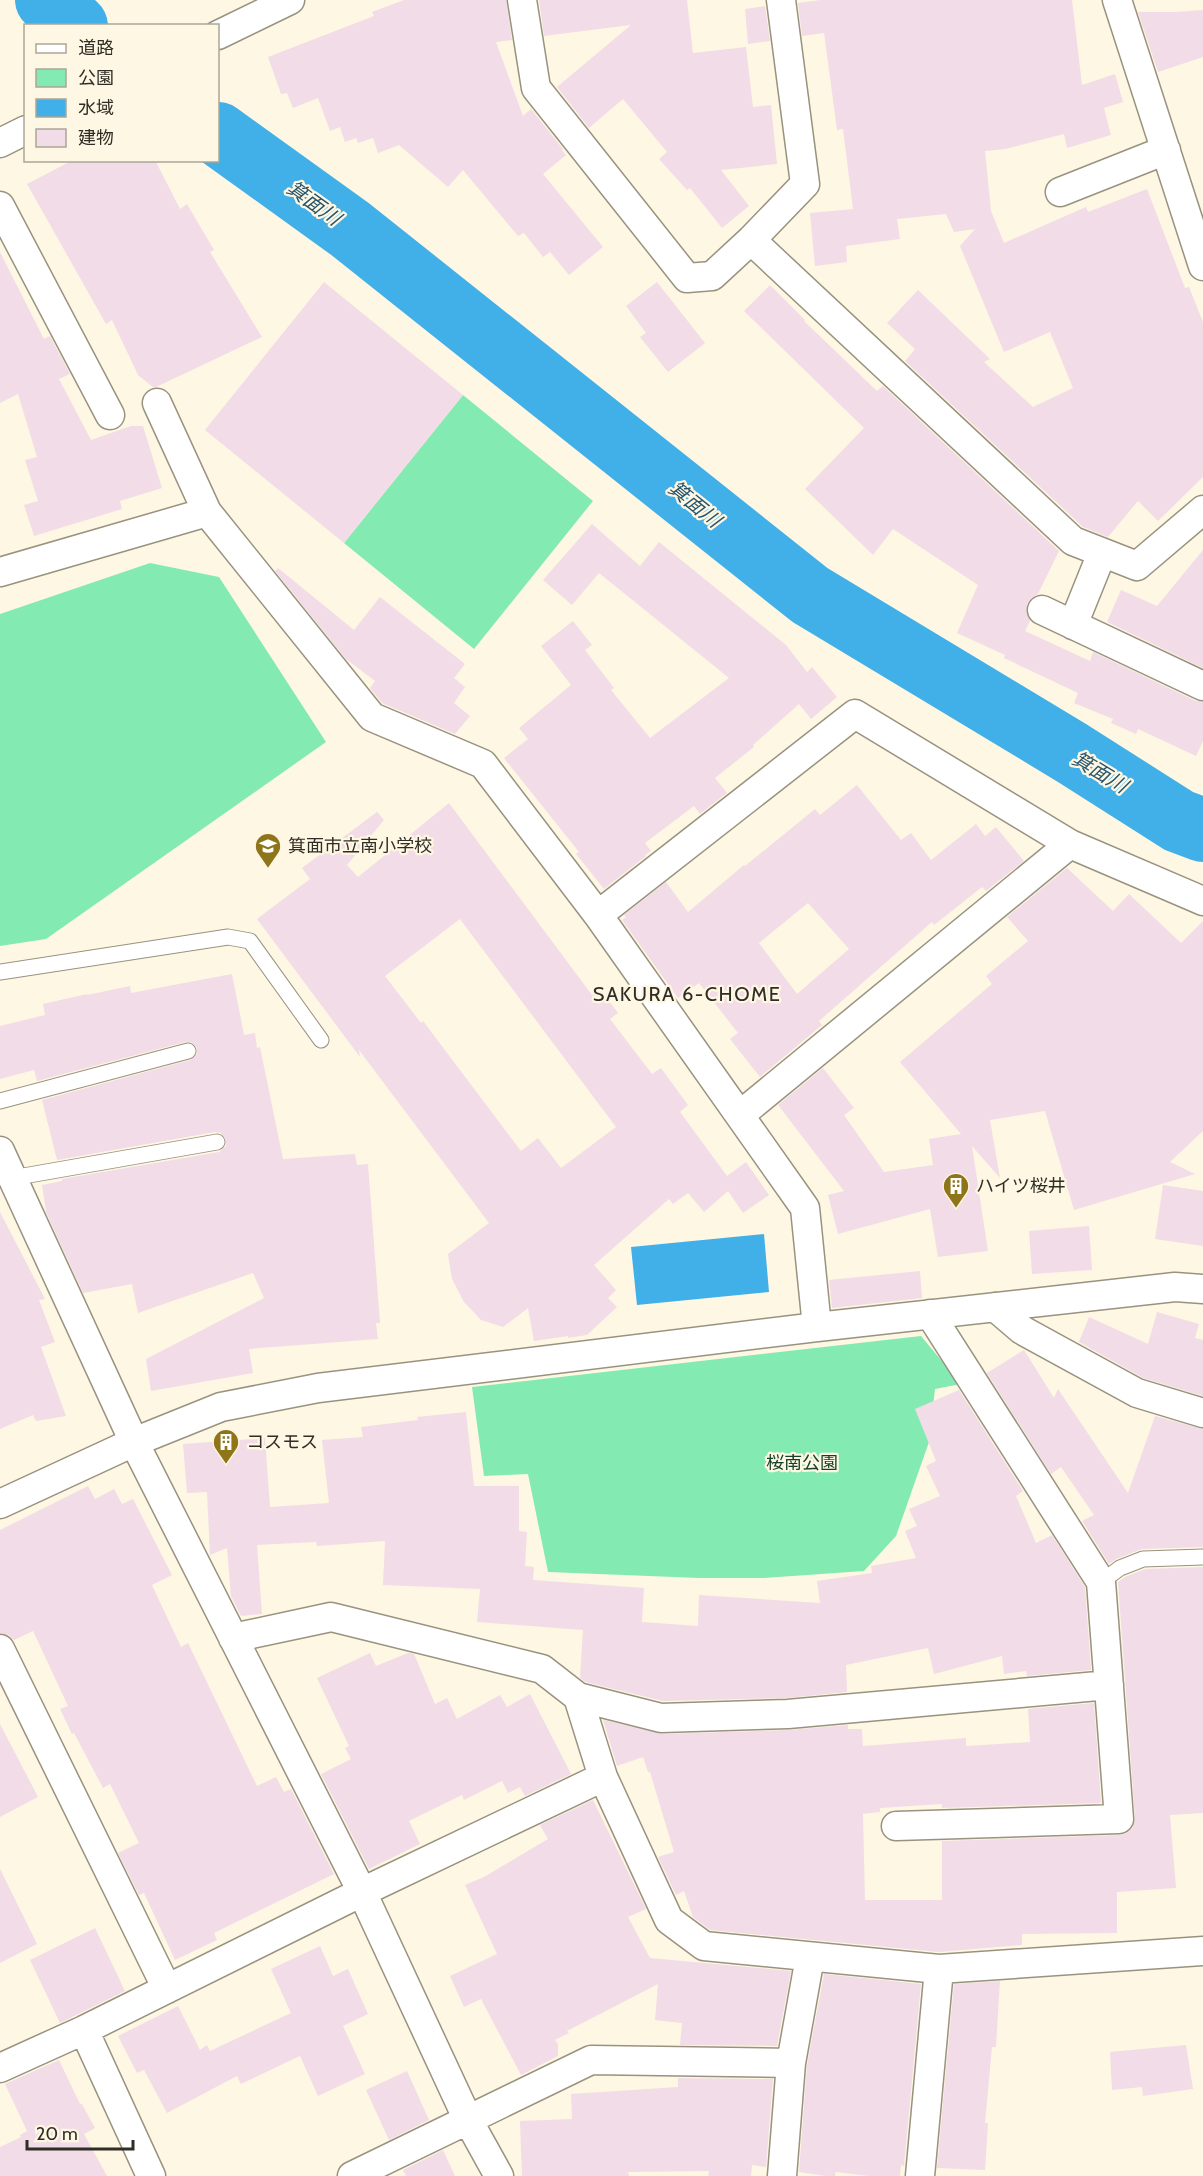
<svg xmlns="http://www.w3.org/2000/svg" width="1203" height="2176" font-family="Cabin,'Noto Sans JP',sans-serif">
<style>
.green{fill:#83ebb1}
.water{fill:#41b0e8}
.lines{fill:none;stroke-linecap:round;stroke-linejoin:round}
.river{stroke:#41b0e8;stroke-width:64}
.building{fill:#f2dce7;fill-rule:evenodd}
.lane-casing{stroke:#98927f;stroke-width:17}
.street-casing{stroke:#98927f;stroke-width:31}
.lane{stroke:#fff;stroke-width:15}
.street{stroke:#fff;stroke-width:28}
.labels{text-anchor:middle;stroke-width:4.5;stroke-linejoin:round;paint-order:stroke}
.poi-label{font-size:18px;fill:#2f2d25;stroke:#fef7e3;text-anchor:start}
.park-label{font-size:18px;fill:#15412a;stroke:#fef7e3}
.water-label{font-size:20px;font-style:italic;fill:#28546c;stroke:#fef7e3}
.neighbourhood-label{font-size:20px;letter-spacing:1.5px;fill:#2f2d25;stroke:#fef7e3}
</style>
<rect width="100%" height="100%" fill="#fef7e3"/>
<!-- green -->
<path class="green" d="M463,395L593,501L474,649L344,543Z
M150,563L219,577L326,742L46,939L0,946V614Z
M921,1336L961,1384L935,1389L929,1442L896,1536L864,1571L764,1578H699L548,1572L528,1474L484,1476L472,1387Z"/>
<!-- water -->
<path class="water" d="M764,1234L769,1292L637,1305L631,1247Z"/>
<g class="lines">
<!-- river -->
<path class="river" d="M47,0L76,26
M218,134L350,229L810,595L1072,753L1179,821L1203,830"/>
</g>
<!-- building -->
<path class="building" d="M404,0H506L512,40L496,42L523,116L531,109L563,149L562,150L566,155L543,174L603,247L569,275L550,252L543,257L524,233L518,236L463,170L448,187L399,145L378,153L373,138L358,143L356,138L345,142L340,127L330,131L318,98L293,108L287,93L281,94L268,57L374,16L372,12Z
M539,0H687L693,53L746,47L753,107L771,105L777,164L721,170L749,206L722,228L690,188L687,190L659,159L667,152L623,99L589,128L557,87L631,25L544,36Z
M820,0H1072L1082,85L1115,74L1123,102L1104,108L1111,135L1067,148L1064,134L1005,149L985,151L991,211L1004,243L1086,207L1088,212L1147,189L1185,288L1189,287L1203,322V477L1158,521L1138,501L1108,537L1083,527L905,361L915,349L887,323L918,290L990,359L984,362L1033,407L1073,388L1050,332L1004,352L960,246L975,229L954,232L946,214L897,219L900,239L846,246L847,262L815,266L810,213L853,209L843,129L837,130L824,33L802,36L798,3Z
M765,6L770,41L748,44L745,9Z
M1203,10V57L1158,72L1138,12H1176Z
M73,160H155L180,209L187,204L214,250L210,252L262,337L156,387H153L138,375L112,320L106,324L27,184Z
M0,252L44,339L50,336L70,374L59,379L91,440L131,426H143L162,488L120,501L122,509L34,536L24,505L38,501L25,460L37,457L18,394L0,403Z
M324,282L463,395L344,543L205,430Z
M657,282L705,343L668,372L640,337L646,333L626,306Z
M770,285L805,320L804,321L877,391L883,386L1059,551L1038,594L1032,597L1027,604L1026,612L1030,621L1025,631L1090,661L1093,652L1196,701L1203,702V741L1196,756L1138,729L1136,734L1111,723L1113,719L1074,703L1078,693L1004,658L1005,655L957,633L978,585L893,529L873,555L805,489L864,428L744,311Z
M592,524L640,566L659,542L786,645L807,672L812,667L837,697L811,719L799,704L753,745L754,747L715,778L727,793L700,814L694,806L645,843L651,851L645,855L646,856L604,889L576,854L579,852L504,758L528,739L519,728L571,685L541,646L573,621L592,645L585,650L614,688L611,690L650,738L729,678L599,573L572,605L543,580Z
M1203,550V668L1107,622L1121,590L1157,606Z
M278,568L354,630L380,597L465,664L454,678L465,687L454,703L470,716L455,734L382,703L370,688L375,681L346,659L275,571Z
M857,785L901,840L911,833L931,860L976,824L985,836L996,827L1024,861L986,891L982,887L934,925L932,922L819,1021L822,1025L760,1077L730,1039L738,1033L699,983L678,998L622,920L626,917L624,915L666,882L688,912L744,865L745,866L815,809L820,815ZM808,903L849,949L797,994L759,943Z
M449,803L592,995L600,989L618,1013L610,1019L652,1074L661,1068L688,1105L680,1112L727,1176L746,1162L769,1195L743,1213L728,1191L704,1212L688,1193L673,1204L669,1199L594,1265L616,1290L608,1298L617,1307L587,1335L568,1338V1336L534,1341L528,1308L503,1327L481,1320L464,1302L452,1279L448,1254L489,1223L359,1050L360,1057L257,919L310,879L302,868L377,812L384,820L347,865L358,877ZM460,919L616,1127L561,1168L538,1138L521,1151L423,1021L421,1023L385,976Z
M1067,868L1113,911L1129,894L1181,943L1203,921V1131L1170,1162L1195,1174L1074,1210L1045,1111L990,1120L1000,1178L972,1146L988,1251L938,1257L930,1209L838,1234L828,1195L844,1191L778,1105L823,1068L854,1108L844,1115L884,1172L933,1165L929,1139L961,1134L900,1062L992,984L986,976L1028,941L1007,917Z
M232,974L244,1035L255,1033L257,1048L260,1047L283,1159L355,1154L357,1165L368,1164L380,1323H376L378,1339L249,1349L253,1373L151,1391L146,1359L264,1298L253,1273L138,1313L132,1284L83,1293L46,1212L42,1185L62,1181V1179L219,1152L226,1146V1140L221,1133L215,1132L57,1160L42,1100L190,1060L197,1054V1048L191,1042H185L37,1081L34,1070L0,1079V1026L45,1015L43,1004L87,994V995L130,986L131,993Z
M1163,1185L1203,1191V1246L1155,1239Z
M0,1212L45,1299L39,1300L55,1342L41,1347L66,1416L36,1421L33,1415L0,1429Z
M1089,1226L1092,1270L1032,1274L1029,1231Z
M920,1271L922,1298L832,1308L829,1280Z
M1157,1312L1199,1324L1195,1338L1203,1340V1396L1143,1378L1079,1342L1089,1317L1148,1344Z
M1024,1350L1054,1398L1058,1389L1128,1493L1155,1416L1203,1429V1547L1142,1549L1116,1559L1109,1564L1082,1521L1094,1515L1061,1467L1051,1474L987,1373Z
M959,1390L1023,1491L1016,1496L1036,1543L1052,1535L1085,1587L1091,1670L1027,1676L1026,1671L1004,1674L1002,1656L934,1674L928,1648L846,1665L847,1692L787,1698L663,1701L585,1682L580,1678L583,1630L477,1622L480,1589L383,1585L385,1541L317,1546L316,1542L257,1545L262,1614L241,1616L231,1596L227,1548L210,1555L207,1492L187,1493L183,1444L265,1438L270,1507L329,1503L322,1440L363,1437L361,1427L418,1420L417,1417L466,1412L474,1486H519V1531L527,1532L525,1566L534,1567L533,1580L644,1588L642,1622L698,1626L699,1595L820,1603L817,1581L872,1573L871,1566L916,1558L905,1531L917,1526L909,1509L940,1496L926,1466L936,1461L915,1409Z
M88,1486L95,1499L114,1489L122,1504L133,1499L172,1575L152,1585L181,1647L188,1643L257,1786L276,1777L284,1792L291,1789L334,1874L214,1933L217,1940L175,1960L144,1893L139,1895L118,1853L139,1843L110,1784L103,1788L74,1733L72,1734L60,1709L68,1706L33,1631L14,1640L9,1635L0,1633V1530Z
M1203,1567V1813L1170,1815L1176,1888L1117,1892V1933L1022,1934V1945L939,1952L710,1930L693,1917L684,1891L676,1895L658,1857L674,1852L650,1772H648L643,1757L617,1766L603,1720L662,1734L789,1730L848,1725V1729H862L863,1746L966,1738V1746L1030,1742L1028,1709L1094,1703L1101,1803L942,1808V1804L880,1808V1812L863,1814L865,1900H942V1841L1120,1835L1127,1833L1133,1827L1135,1818L1118,1582L1125,1577L1145,1569Z
M370,1653L376,1666L408,1653L414,1654L435,1704L447,1698L457,1719L500,1695L507,1707L530,1694L571,1774L525,1796L520,1787L508,1793L502,1781L464,1800L462,1795L409,1821L420,1844L369,1869L321,1774L351,1759L345,1748L349,1746L317,1678Z
M0,1724L38,1797L0,1817Z
M593,1800L646,1909L628,1917L650,1958L791,1971L777,2046L680,2045L682,2023L655,2020L658,1984L567,2031L569,2033L555,2040L558,2044V2056L521,2075L481,1999L464,2007L450,1976L497,1954L465,1885L484,1877L548,1839L540,1825Z
M0,1869L37,1944L0,1963Z
M95,1928L125,1991L60,2023L30,1960Z
M320,1946L333,1976L348,1969L368,2014L343,2026L365,2074L318,2096L300,2056L241,2084L237,2076L167,2113L144,2070L137,2073L118,2036L178,2006L200,2050L207,2045L210,2051L291,2013L271,1969Z
M824,1974L921,1984L904,2166L901,2165L900,2176H868L836,2172L835,2176H826L799,2172L807,2065Z
M1000,1981L996,2047H992L985,2123H988L985,2170L937,2168L954,1984Z
M1186,2045L1193,2089L1143,2096L1142,2087L1112,2090L1110,2052Z
M59,2060L80,2104H82L95,2128L84,2134L107,2176H0V2147L21,2137L20,2135L27,2131L5,2084Z
M407,2071L429,2120L389,2140L366,2090Z
M678,2078L773,2079L766,2167L752,2165L751,2176H708L709,2171L628,2172L629,2176H522L520,2121L572,2119L571,2094L678,2087Z
M443,2150L455,2176H406L403,2170Z"/>
<g class="lines">
<!-- lane casing -->
<g class="lane-casing">
<path id="lane" d="M0,972L228,937L250,941L321,1040
M0,1101L188,1051
M12,1178L217,1142
M1101,1582L1120,1568L1143,1559L1203,1557"/>
</g>
<!-- street casing -->
<g class="street-casing">
<path id="street" d="M522,0L536,88L687,278L712,276L751,240L805,184L781,0
M1117,0L1203,266
M218,35L290,0
M0,143L26,130
M1060,192L1166,150
M0,206L110,415
M751,240L1073,541L1137,566L1203,510
M157,403L207,512L372,717L483,764L598,915L805,1208L817,1327
M0,572L207,512
M1042,610L1203,686
M1073,625L1102,553
M598,915L855,714L1070,844L1203,901
M740,1115L1070,844
M0,1151L134,1442L362,1892L468,2120L499,2176
M995,1307L1022,1330L1137,1393L1203,1413
M0,1504L134,1442L221,1407L318,1388L817,1327L1175,1287L1203,1289
M233,1638L331,1617L542,1669L578,1697L661,1718L788,1714L1109,1685
M0,1649L167,1989
M578,1697L603,1777L669,1920L704,1946L939,1969L1203,1951
M896,1826L1119,1819L1101,1582L930,1314
M84,2030L151,2176
M0,2068L84,2030L362,1892L603,1777
M352,2176L591,2060L791,2063
M782,2176L791,2063L810,1957
M920,2176L939,1969"/>
</g>
<!-- lane -->
<use href="#lane" class="lane"/>
<!-- street -->
<use href="#street" class="street"/>
</g>
<!-- icons -->
<defs>
<g id="school-pin" transform="scale(1.35)"><path d="M0 17L-7.5 6A9.5 9.5 0 1 1 7.5 6Z" fill="#8f751a" stroke="#fef7e3"/><path d="M0-5L7-2L0 1L-7-2ZM-4 1L0 2.5L4 1V4Q0 6-4 4Z" fill="#fff"/></g>
<g id="building-pin" transform="scale(1.35)"><path d="M0 17L-7.5 6A9.5 9.5 0 1 1 7.5 6Z" fill="#8f751a" stroke="#fef7e3"/><path d="M-4-6H4V6H1V3H-1V6H-4ZM-2.5-4.3h1.7v1.8h-1.7ZM.8-4.3h1.7v1.8H.8ZM-2.5-1h1.7V.8h-1.7ZM.8-1h1.7V.8H.8Z" fill="#fff"/></g>
</defs>
<g fill-rule="evenodd">
<use href="#school-pin" x="268" y="846"/>
<use href="#building-pin" x="956" y="1186"/>
<use href="#building-pin" x="226" y="1442"/>
</g>
<g class="labels">
<!-- poi labels -->
<g class="poi-label">
<text x="288" y="852">箕面市立南小学校</text>
<text x="976" y="1192">ハイツ桜井</text>
<text x="246" y="1448">コスモス</text>
</g>
<!-- park labels -->
<g class="park-label">
<text x="802" y="1469">桜南公園</text>
</g>
<!-- water labels -->
<g class="water-label">
<text transform="translate(314 203) rotate(36)" y="7">箕面川</text>
<text transform="translate(695 504) rotate(39)" y="7">箕面川</text>
<text transform="translate(1100 772) rotate(31)" y="7">箕面川</text>
</g>
<!-- neighbourhood labels -->
<g class="neighbourhood-label">
<text x="687" y="1001">SAKURA 6-CHOME</text>
</g>
</g>
<!-- legend -->
<rect x="24" y="24" width="195" height="138" fill="#fef7e3" stroke="#aba697" stroke-width="1.5"/>
<rect x="36" y="44" width="30" height="9" fill="#ffffff" stroke="#aba697" stroke-width="1.5"/>
<text x="78" y="54" font-size="18" fill="#2f2d25">道路</text>
<rect x="36" y="69" width="30" height="18" fill="#83ebb1" stroke="#aba697" stroke-width="1.5"/>
<text x="78" y="84" font-size="18" fill="#2f2d25">公園</text>
<rect x="36" y="99" width="30" height="18" fill="#41b0e8" stroke="#aba697" stroke-width="1.5"/>
<text x="78" y="114" font-size="18" fill="#2f2d25">水域</text>
<rect x="36" y="129" width="30" height="18" fill="#f2dce7" stroke="#aba697" stroke-width="1.5"/>
<text x="78" y="144" font-size="18" fill="#2f2d25">建物</text>
<!-- scale -->
<path d="M27 2140v9h106v-9" fill="none" stroke="#2f2d25" stroke-width="3"/>
<text x="36" y="2140" font-size="18" fill="#2f2d25" stroke="#fef7e3" stroke-width="4.5" paint-order="stroke">20 m</text>
</svg>
